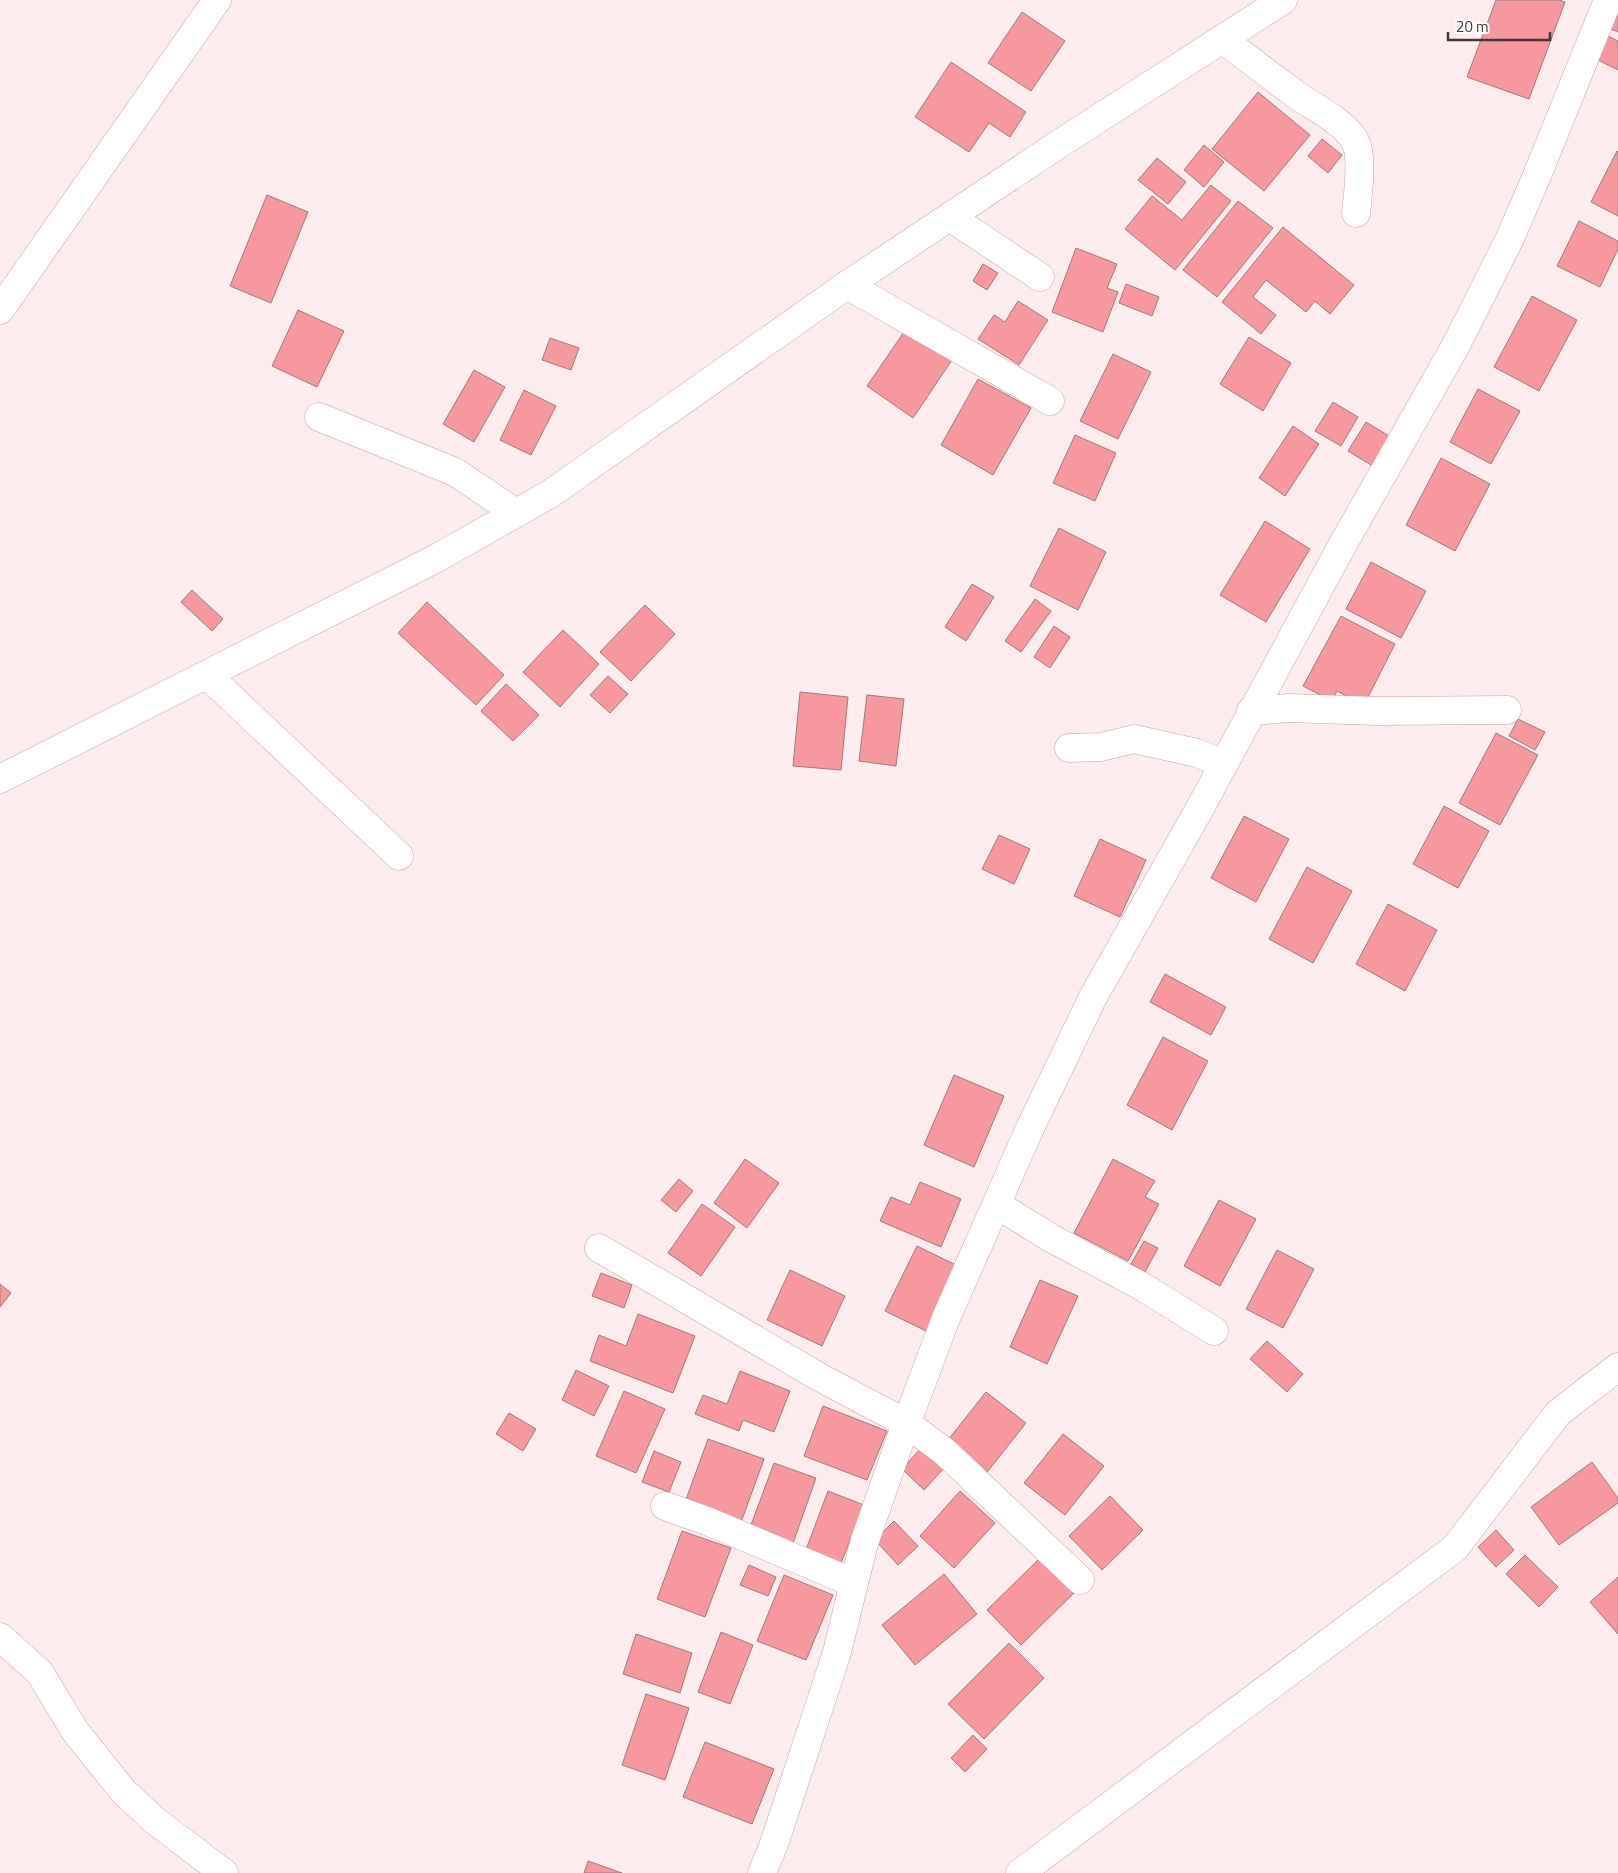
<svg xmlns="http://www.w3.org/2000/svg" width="1618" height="1873" font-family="'Titillium Web',sans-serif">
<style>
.building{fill:#f7979e;stroke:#9d7b7c}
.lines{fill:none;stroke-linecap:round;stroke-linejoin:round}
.minor-casing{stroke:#c6a2a4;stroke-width:29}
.tertiary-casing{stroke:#c6a2a4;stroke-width:29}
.minor{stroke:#fff;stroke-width:28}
.tertiary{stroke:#fff;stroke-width:28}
</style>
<rect width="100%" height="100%" fill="#fceced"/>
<!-- building -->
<path class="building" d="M1496,0H1559L1565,2L1529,99L1467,77Z
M1618,10V32L1609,28Z
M1022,12L1065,41L1031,91L988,63Z
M1608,36L1618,41V70L1596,59Z
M951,62L1026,112L1010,137L989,123L969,152L915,117Z
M1258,92L1310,135L1264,191L1212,149Z
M1322,139L1342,155L1328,173L1308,156Z
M1204,145L1224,162L1204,187L1184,170Z
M1617,151L1618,152V216L1591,202Z
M1157,158L1186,182L1168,204L1138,180Z
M1211,185L1231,201L1175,270L1125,229L1152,196L1182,220Z
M267,195L308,212L271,303L230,286Z
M1238,201L1273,228L1217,297L1183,270Z
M1579,221L1618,241V249L1600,287L1557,266Z
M1283,227L1354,285L1330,314L1315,301L1306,312L1266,280L1253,297L1276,315L1261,334L1222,302Z
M1076,248L1117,264L1107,288L1118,292L1103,332L1052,312Z
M983,264L998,273L987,290L973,281Z
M1126,284L1159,297L1152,316L1119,303Z
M1532,296L1577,320L1539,391L1494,367Z
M1018,301L1048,320L1019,365L978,339L994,315L1005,322Z
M298,310L344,331L317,387L272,366Z
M906,329L952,360L913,418L867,386Z
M1249,337L1291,363L1263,411L1220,384Z
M550,338L579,348L571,370L542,360Z
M1113,354L1151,372L1118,439L1080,421Z
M474,370L505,387L474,442L443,424Z
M978,379L1031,408L993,475L941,445Z
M1478,389L1520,411L1491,464L1450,442Z
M524,390L556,406L531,455L500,440Z
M1333,402L1358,417L1341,446L1315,431Z
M1366,422L1394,439L1376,468L1348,451Z
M1293,426L1319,444L1285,496L1259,478Z
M1075,435L1116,453L1095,501L1053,483Z
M1441,458L1490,484L1455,551L1406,525Z
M1265,521L1310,549L1266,622L1220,595Z
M1059,528L1106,552L1078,610L1030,586Z
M1371,562L1426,591L1401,638L1346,609Z
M972,584L994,597L966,641L945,627Z
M192,590L223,619L212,631L181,602Z
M1035,599L1051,611L1021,652L1005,641Z
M427,602L504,675L476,705L398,633Z
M645,605L675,634L631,681L600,652Z
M1341,616L1395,644L1364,705L1337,691L1332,701L1303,686Z
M1054,626L1070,637L1050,668L1034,657Z
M563,630L599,664L560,707L523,672Z
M608,676L628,694L610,713L590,695Z
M506,684L539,715L513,741L481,711Z
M800,692L848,697L841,770L793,766Z
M867,695L904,699L896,766L859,761Z
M1518,719L1545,732L1535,750L1509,736Z
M1496,733L1538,755L1500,825L1459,803Z
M1444,806L1489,831L1458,888L1413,864Z
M1244,816L1289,839L1256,902L1211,878Z
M999,835L1030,849L1014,884L982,869Z
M1100,839L1146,860L1120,917L1074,896Z
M1307,867L1352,891L1313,963L1269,939Z
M1388,904L1437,930L1405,991L1356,964Z
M1165,974L1226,1007L1211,1035L1150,1002Z
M1163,1037L1208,1061L1172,1130L1127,1105Z
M954,1075L1004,1096L974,1167L924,1145Z
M745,1159L779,1183L747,1228L714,1203Z
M1113,1159L1155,1181L1145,1197L1159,1204L1128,1261L1074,1233Z
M679,1179L693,1191L676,1212L661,1200Z
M920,1182L961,1199L941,1247L880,1221L891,1197L910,1205Z
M1219,1200L1256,1219L1220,1286L1184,1266Z
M702,1204L735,1227L701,1276L668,1253Z
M1144,1241L1158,1248L1145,1272L1131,1264Z
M917,1246L958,1266L926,1331L885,1311Z
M1277,1250L1314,1269L1283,1328L1246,1309Z
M790,1270L845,1296L822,1346L767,1320Z
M601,1273L632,1285L624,1308L592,1296Z
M1040,1280L1078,1296L1047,1364L1010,1347Z
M0,1284L11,1293L0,1307Z
M638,1314L695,1336L673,1393L590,1361L599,1335L626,1346Z
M1267,1341L1303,1374L1287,1392L1250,1359Z
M576,1370L609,1386L594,1416L562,1400Z
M740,1371L790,1391L774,1432L743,1420L739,1431L695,1414L703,1395L727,1404Z
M624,1391L665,1409L636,1473L596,1456Z
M986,1392L1026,1423L984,1476L944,1445Z
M823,1406L887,1431L867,1480L804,1456Z
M509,1413L536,1429L523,1451L496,1434Z
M1063,1434L1104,1466L1065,1515L1024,1483Z
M708,1439L764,1459L740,1525L684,1505Z
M922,1447L945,1467L924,1490L902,1469Z
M654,1451L681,1462L669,1492L642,1482Z
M1592,1462L1618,1498V1503L1559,1545L1531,1507Z
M774,1463L816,1478L791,1549L748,1533Z
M828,1491L864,1505L839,1568L804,1555Z
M960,1491L995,1523L954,1568L920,1536Z
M1110,1496L1143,1530L1102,1570L1069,1536Z
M894,1521L918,1546L898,1565L875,1540Z
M1496,1530L1514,1550L1496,1567L1478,1547Z
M682,1531L731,1548L705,1617L657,1599Z
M1525,1555L1558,1587L1539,1607L1506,1574Z
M1040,1558L1074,1593L1021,1645L987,1610Z
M749,1565L776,1577L768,1596L740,1585Z
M944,1574L977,1614L915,1665L882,1625Z
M784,1575L833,1595L806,1660L757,1641Z
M1618,1577V1634L1590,1602Z
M721,1632L753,1645L730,1704L698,1692Z
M636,1634L692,1653L680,1693L623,1674Z
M1009,1643L1044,1678L984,1739L948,1704Z
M646,1694L689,1708L665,1780L622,1765Z
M973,1735L987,1749L965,1772L951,1758Z
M705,1742L774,1769L752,1824L683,1797Z
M588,1861L622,1873H584Z"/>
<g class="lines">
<!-- minor casing -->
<g class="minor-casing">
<path id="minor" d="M1222,39C1247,58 1271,76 1295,94C1313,107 1345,122 1355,141C1363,155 1358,196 1356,213
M950,217L1040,277
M847,285L1050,401
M0,310L217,0
M319,417L455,472L516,513
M207,675L399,856
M1251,711L1289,708L1376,711L1507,710
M1069,748L1101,747L1134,739L1197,753L1223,764
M996,1204L1051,1238L1143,1287L1214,1331
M599,1248L821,1378L906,1423L945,1452L1080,1580
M665,1506L707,1521L854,1583
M0,1637L40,1673L75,1731L123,1791L154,1820L224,1873
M762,1873L774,1844L827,1683L837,1652L864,1543L902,1435L946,1318L1030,1128L1093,997L1199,810L1343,544L1455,347L1510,238L1536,178L1608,0
M1020,1873L1455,1548L1558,1413L1618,1367"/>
</g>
<!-- tertiary casing -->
<g class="tertiary-casing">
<path id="tertiary" d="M0,779L437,558L550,494L847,285L1062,142L1283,0"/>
</g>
<!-- minor -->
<use href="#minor" class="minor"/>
<!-- tertiary -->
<use href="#tertiary" class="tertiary"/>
</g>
<!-- scale -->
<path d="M1448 32v8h102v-8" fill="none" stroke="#453636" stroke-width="2.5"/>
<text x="1456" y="32" font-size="15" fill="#453636" stroke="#ffffff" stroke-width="4" paint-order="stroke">20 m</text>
</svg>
